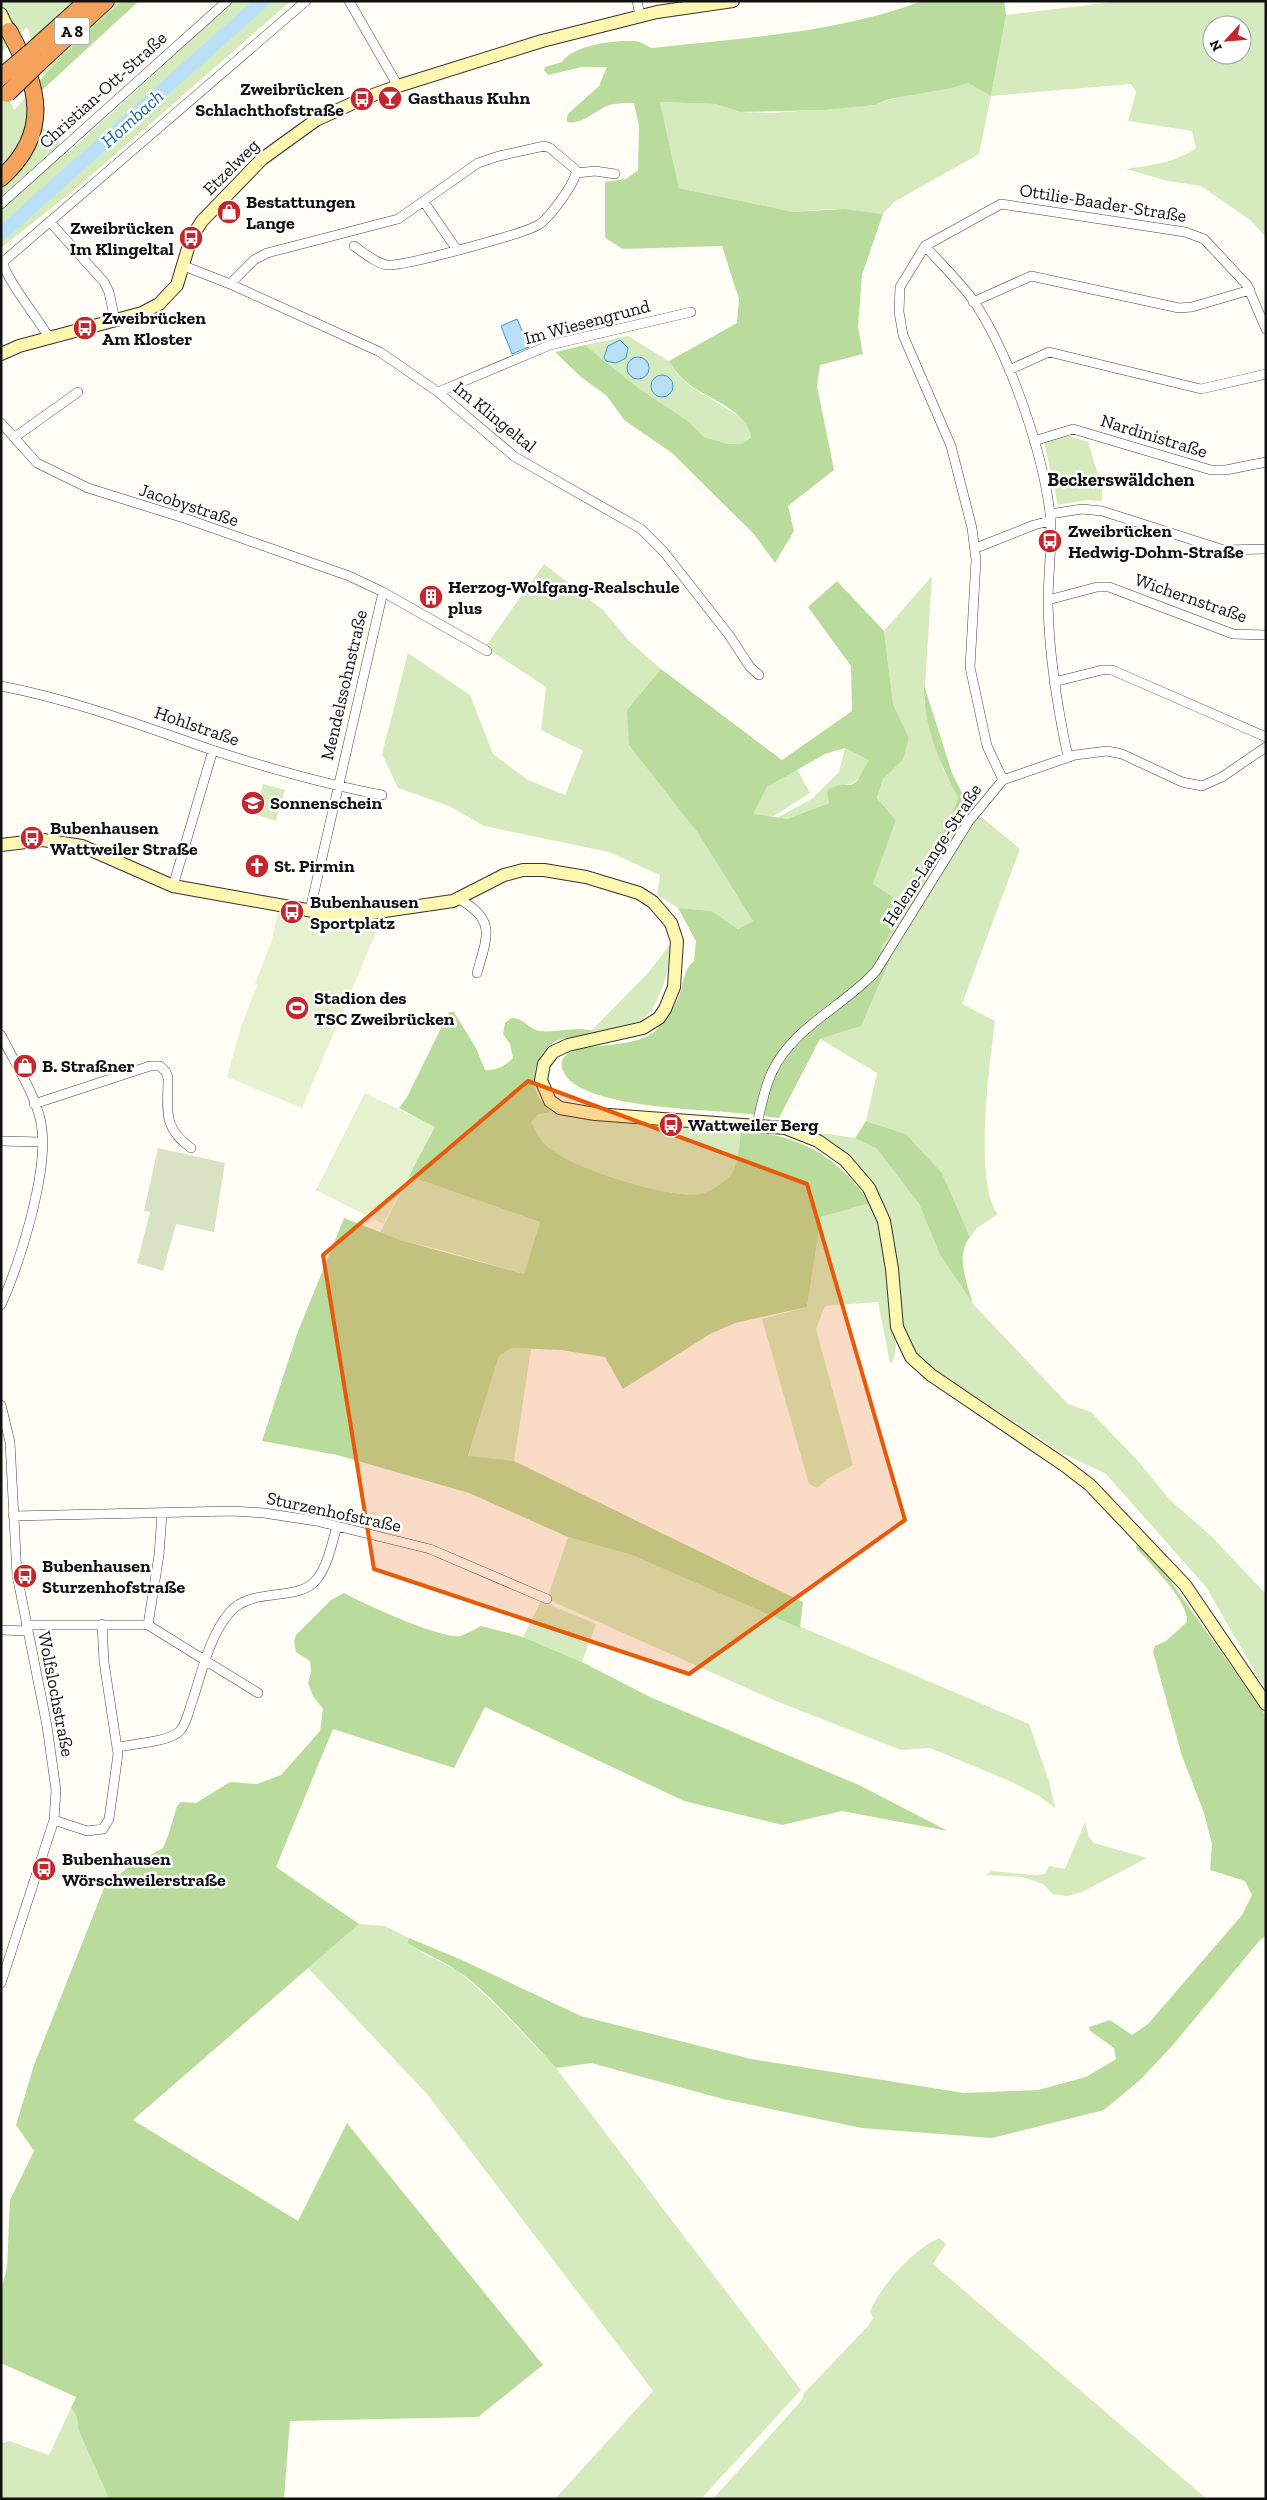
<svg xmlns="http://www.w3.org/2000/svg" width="1267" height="2500" font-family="'Zilla Slab',serif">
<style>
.green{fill:#d5ebbd;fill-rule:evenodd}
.forest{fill:#b9dc9c;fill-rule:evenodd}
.cemetery{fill:#d9e3c4}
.pitch{fill:#e6f2cf}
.water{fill:#b9e0f7;stroke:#3f96cf}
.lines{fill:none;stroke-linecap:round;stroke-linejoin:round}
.river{stroke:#b9e0f7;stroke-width:14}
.street-casing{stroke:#444;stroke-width:10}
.secondary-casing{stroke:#333;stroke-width:14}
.highway-casing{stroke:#222;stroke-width:18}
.street{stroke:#fff;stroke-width:9}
.secondary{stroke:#fff6b0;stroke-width:12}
.highway{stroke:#f5a25d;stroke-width:16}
.highway-bridge-casing{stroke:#222;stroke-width:18;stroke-linecap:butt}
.highway-bridge{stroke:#f5a25d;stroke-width:16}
.marked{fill:#e8590c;fill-opacity:0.2;stroke:#e8590c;stroke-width:4;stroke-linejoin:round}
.labels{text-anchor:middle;stroke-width:5;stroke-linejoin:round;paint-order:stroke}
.shield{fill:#fff;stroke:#585858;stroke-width:1}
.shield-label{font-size:16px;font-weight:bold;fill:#111}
.poi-label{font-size:18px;font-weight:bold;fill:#111;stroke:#fff;text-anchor:start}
.street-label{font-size:18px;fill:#111;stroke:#fff}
.water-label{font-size:19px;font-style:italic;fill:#1768a6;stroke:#fff}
.neighbourhood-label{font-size:19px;font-weight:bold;fill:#111;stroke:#fff}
</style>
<rect width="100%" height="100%" fill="#fffdf5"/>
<!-- green -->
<path class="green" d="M1,1H122L80,38L44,76L27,27L1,53Z
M234,1H291L79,186L1,248V78L14,110L37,84L41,126L69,152Z
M1121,1H1266V237L1250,220L1201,186L1168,181L1126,169C1148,166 1178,162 1196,148L1192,131L1128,121L1136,92L1131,84L991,96L979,154L894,202L883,214L831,209L794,212L679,188L660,102L716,104L741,112L774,113L875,105C904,92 938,93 968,83L991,96L1006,15ZM1212,25H1242V55H1212Z
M628,336L669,361L677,374L690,386L745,420L751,436L742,444H729L704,437L688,421L640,389L585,345Z
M1061,436H1070L1088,442L1102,487V501L1087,500L1058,505L1044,442Z
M544,564L603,610L629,641L661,669L627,710L698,833L753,921L738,929L712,911L678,908L657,895L660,875L609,852L484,826L449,806L398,788L382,754L408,653L470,695L493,754L528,780L565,795L583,751L541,730L546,687L485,647Z
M932,576L924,701L933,739L944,771L958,798C946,835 920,869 899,901L873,884L896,820L877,798L883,779L903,760L909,738L893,704L884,631Z
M845,748L870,760C860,775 859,786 839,785L829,803L787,819L777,818L813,798L839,772Z
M797,769L810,793L772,817L752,814L767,787Z
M263,784L285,790L276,821L254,814Z
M969,807L1020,849L962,1004L995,1021C990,1061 973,1184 998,1214L977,1228L970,1237L942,1173L906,1134L866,1121L877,1073L820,1039L861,1026L890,962L879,951Z
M671,943C671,965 660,1009 640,1021C627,1030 603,1032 587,1035L649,972Z
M552,1112L590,1120L741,1130C738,1148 740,1171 723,1182C717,1187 706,1193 699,1194C669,1199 571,1168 548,1147C540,1140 535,1131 530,1122L533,1117Z
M821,1133L855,1138L877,1149L919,1204L940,1255L973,1304L1068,1404L1091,1412L1137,1460L1170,1500L1211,1536L1266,1594V1691L1206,1587L1106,1474L1062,1453L927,1365L917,1356L907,1337L902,1321L890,1215L865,1173L853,1160L820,1137Z
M409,1176L540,1222L524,1274L442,1250L400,1240L380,1233Z
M873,1202L880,1223L896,1346L893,1362L890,1363L878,1302L825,1306L816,1329L853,1465L827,1479L817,1488L809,1484L762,1319L807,1307L821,1217Z
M511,1348L531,1349L514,1461L468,1457L499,1356Z
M568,1537L632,1555L1029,1724L1049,1781L1055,1808L1039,1796L1012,1782L930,1748L901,1750L776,1701L547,1599Z
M541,1601L596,1624L582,1662L523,1637Z
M1085,1822L1089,1837L1094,1843L1147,1858L1082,1892L1067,1896L1053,1894L1043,1884L1022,1877L986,1875L991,1871L1036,1875L1045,1874L1049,1866L1065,1869Z
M359,1924L385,1926L409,1938L407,1943L426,1955L457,1970L497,2006L556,2068L801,2390L701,2499H555L653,2391L427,2094L308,1968Z
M939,2238L946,2244L933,2264L1207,2499H713L802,2400L804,2393L868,2326L873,2318L870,2312C880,2286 914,2249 939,2238Z
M71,2408L77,2417L78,2429L109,2499H1V2444L9,2441L49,2455Z"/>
<!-- forest -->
<path class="forest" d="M122,1H139L40,92L37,84C62,54 92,27 122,1Z
M922,1H1004L1006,15L991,96L968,83L952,88L889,99L875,105L822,110L740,112L716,104L660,102L679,188L794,212L844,209L883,214L862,275L858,327L863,354L820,365L817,386L834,470L788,506L794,531L775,563L754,534L672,453L624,420L607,396L581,377L555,352L585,345L640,389L688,421L704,437L729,444H742L751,437C747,410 710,400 690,385C681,378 675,371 669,361L737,323L739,299L722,246L623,249L605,238V182L626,179L638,170L639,126L634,103C627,103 617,103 610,105C596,109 582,126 567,122V117L569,113L599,86L607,67H582L548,75L544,70L545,67L562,62C573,45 614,40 634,41C640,41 647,46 652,48C741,38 838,33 922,1Z
M837,581L884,631L893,704L909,738L903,760L883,779L877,798L896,820L873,884L899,901C920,869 946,835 958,798C940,764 923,725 924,685L952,773L969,807L880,950L890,961L861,1026L820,1039L779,1118C765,1116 751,1114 738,1113C701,1109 578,1108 563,1071C561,1067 561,1062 564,1057C581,1040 629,1051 654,1032C664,1024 673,1010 678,999C684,985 682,971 694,961L696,941L678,908L712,911L738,929L753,921L698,833L629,745L627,710L661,669L782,760L852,711L851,666L808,607ZM845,748L869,760L857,781L851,785H839L827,790L829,803L787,819L753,814L767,787L825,754Z
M449,1012H454L476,1048L485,1070C497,1071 505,1066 513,1058L510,1044L503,1034L505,1023L511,1018C523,1018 526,1026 536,1030C551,1035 575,1025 593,1031C583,1039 568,1035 556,1041C529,1056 527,1095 552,1112L537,1115L531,1122C535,1131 540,1140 548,1147C571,1168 669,1199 699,1194C706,1193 717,1187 723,1182C740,1171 738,1148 741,1130C800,1136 836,1154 870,1203L821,1217L807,1307L735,1323L710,1334L623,1389L605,1357L561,1350L511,1348L499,1356L468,1456L514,1461L803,1602L800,1628L632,1555L568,1537L469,1493L337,1455L262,1441L297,1334L344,1218L400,1240L524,1274L540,1222L409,1176L434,1127L399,1108L407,1097Z
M866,1121L906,1134L942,1173L970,1237C955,1256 967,1283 973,1304L940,1255L919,1204L877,1149L855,1138Z
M1137,1543L1165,1573L1266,1716V1936L1260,1940L1172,2046L1140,2080L1104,2110L992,2138L862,2128L723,2099L591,2063L556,2068C527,2037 492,1995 458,1971C442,1960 423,1953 407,1943L409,1938L462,1960L581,2016L751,2059L964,2093L1038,2090L1086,2077L1116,2059L1114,2048L1090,2031L1089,2027L1110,2020L1132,2035L1148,2024L1242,1915L1252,1895L1245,1881L1210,1870L1212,1844L1204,1813L1182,1756L1153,1652L1155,1646L1166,1641L1187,1622C1189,1602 1150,1563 1136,1548Z
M344,1593C362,1603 443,1640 460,1636C467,1634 475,1629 481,1626L523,1637L582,1662L650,1697L859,1785L948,1831L842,1811L782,1825L684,1801L485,1707L454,1768L333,1729L276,1867L359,1924L133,2120L298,2221L347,2123L543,2365L478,2417L290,2421L284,2499H109L78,2429L77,2417L71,2408L76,2397L3,2364L1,2367V2290L7,2268L10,2200L34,2151L16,2125L34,2065L104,1888L127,1868L163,1848L168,1836L177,1806L181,1802L196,1803L230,1782L257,1784L281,1775L320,1731L323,1709L313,1696L308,1683L311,1672L310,1661L296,1652L294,1641L296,1635L331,1600Z"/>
<!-- cemetery -->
<path class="cemetery" d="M158,1148L225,1163L214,1232L176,1224L163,1271L137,1263L150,1212L144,1211Z"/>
<!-- pitch -->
<path class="pitch" d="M278,911L345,922L383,916L302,1108L227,1077L240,1030L257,985L255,984L272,940Z
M365,1093L435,1127L383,1224L316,1190Z"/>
<!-- water -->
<path class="water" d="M517,319L529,347L512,354L501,326Z
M620,340L628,348L626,358L616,363L606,361L604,357L608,346Z
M627 368a11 11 0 1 1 22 0a11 11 0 1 1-22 0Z
M651 386a11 11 0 1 1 22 0a11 11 0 1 1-22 0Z"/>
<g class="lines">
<!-- river -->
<path class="river" d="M1,234L263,1"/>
<!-- street casing -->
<g class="street-casing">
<path id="street" d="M349,1L398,86
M637,1L640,15
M577,173L595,171L615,174
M424,202L457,250
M1,204L227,1
M50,222L104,282L109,292L115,320
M925,246C941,264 959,281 973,300C1009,353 1042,449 1050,513C1053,542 1048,573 1048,603C1049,656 1057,706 1068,757
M184,266L230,284L380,352L438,392L515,457L641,529L664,552L729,635L750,667L759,675
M230,284L254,260L267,253L398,219L478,163L499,156L544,146L550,148L576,170C578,180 548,220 538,225C523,234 402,267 387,265C375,263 363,252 354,246
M973,302L1031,276L1179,308L1192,307L1250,290
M49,338C42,323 0,273 4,261L306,1
M1009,370L1049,352L1201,389L1266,374
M438,392L550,345L691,312
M1,423L37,463L88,488L187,519L349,576L383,592L487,651
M15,437L78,392
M1034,441L1073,429L1211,470H1226L1266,462
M1050,514L1082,509L1102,511L1224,550L1266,549
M976,548L1034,525L1050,521
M1048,600L1097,587H1109L1233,634L1266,635
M1054,682L1102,670H1112L1266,737
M1,686C74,700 142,726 212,750C268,768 324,784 382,795
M1003,780L987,746L970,667L976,560L972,528L951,446L903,335L899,312L900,287L925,246L1001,204L1185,232L1204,239L1247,285L1266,329
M173,886L213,750
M459,899C497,920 487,937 477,973
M310,910L383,592
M1,1035C14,1062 36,1095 41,1123C50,1169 20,1262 1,1305
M34,1104L150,1066H160L166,1072L168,1078C168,1111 162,1127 191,1148
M757,1124C761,1107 764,1089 772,1072C793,1027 843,1007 876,971L969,821L1003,780L1075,755L1107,751L1122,754L1182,782L1202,786L1222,777L1266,747
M1,1141L42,1142
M1,1405L10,1442L17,1575L47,1726L56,1790L54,1820L1,1983
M13,1516L233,1511L264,1513L316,1521L430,1549L547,1599
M26,1625H148L258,1693
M148,1625L159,1555L162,1514
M1,1630L27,1631
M118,1747C133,1744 169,1742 180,1731C187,1723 189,1709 193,1699C202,1671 210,1635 230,1612C253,1586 299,1603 317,1579C328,1565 332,1543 337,1526
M54,1820L87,1831L103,1829L109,1819L118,1754L104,1662L102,1624"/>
</g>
<!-- secondary casing -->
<g class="secondary-casing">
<path id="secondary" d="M1,14L9,31
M1,354L19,346L142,313L159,304L177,285L191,238L202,221L262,159L316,120L362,99L398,86L542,41L657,12L733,1
M1,845L43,840L82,846L173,886L335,915H357L453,901L504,875L523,870H544L586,877L639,893L653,902L671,923L677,941L674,987L665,1009L659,1018L643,1028L568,1045L553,1052L544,1064L541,1080L550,1101L560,1108L595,1114L785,1128L818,1141L845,1160L869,1188L884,1221L892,1269L897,1327L911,1357L931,1375L1064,1465L1090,1485L1185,1585L1266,1704"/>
</g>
<!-- highway casing -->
<g class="highway-casing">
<path id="highway" d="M35,48L87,1
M40,62L106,1
M1,178C52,133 39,85 9,31"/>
</g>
<!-- street -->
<use href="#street" class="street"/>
<!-- secondary -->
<use href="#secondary" class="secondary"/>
<!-- highway -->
<use href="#highway" class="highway"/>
<!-- highway-bridge casing -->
<g class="highway-bridge-casing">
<path id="highway-bridge" d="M1,77L35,48
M7,94L40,62"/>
</g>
<!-- highway-bridge -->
<use href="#highway-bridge" class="highway-bridge"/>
</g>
<!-- marked area -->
<path class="marked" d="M528,1081L807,1184L905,1520L689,1674L374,1569L323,1255Z"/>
<!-- icons -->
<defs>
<g id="bar-disc" transform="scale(1.25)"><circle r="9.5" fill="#c4262e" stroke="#fff"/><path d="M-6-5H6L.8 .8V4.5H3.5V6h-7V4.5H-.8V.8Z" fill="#fff"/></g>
<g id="bus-disc" transform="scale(1.25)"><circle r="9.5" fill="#c4262e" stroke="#fff"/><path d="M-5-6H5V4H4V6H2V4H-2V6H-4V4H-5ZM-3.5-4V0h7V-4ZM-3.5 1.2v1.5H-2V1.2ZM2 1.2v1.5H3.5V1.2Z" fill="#fff"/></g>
<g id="shop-disc" transform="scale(1.25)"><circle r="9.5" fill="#c4262e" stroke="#fff"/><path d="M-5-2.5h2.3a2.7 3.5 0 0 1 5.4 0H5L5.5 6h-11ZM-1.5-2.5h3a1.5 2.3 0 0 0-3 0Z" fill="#fff"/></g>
<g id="building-disc" transform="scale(1.25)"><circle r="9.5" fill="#c4262e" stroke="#fff"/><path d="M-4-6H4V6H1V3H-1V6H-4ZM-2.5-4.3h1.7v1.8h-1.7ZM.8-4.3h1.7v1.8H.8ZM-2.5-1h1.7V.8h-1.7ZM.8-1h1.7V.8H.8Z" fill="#fff"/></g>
<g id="school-disc" transform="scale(1.25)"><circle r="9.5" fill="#c4262e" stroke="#fff"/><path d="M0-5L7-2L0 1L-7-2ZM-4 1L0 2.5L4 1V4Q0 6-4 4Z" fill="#fff"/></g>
<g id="church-disc" transform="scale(1.25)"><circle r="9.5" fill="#c4262e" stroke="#fff"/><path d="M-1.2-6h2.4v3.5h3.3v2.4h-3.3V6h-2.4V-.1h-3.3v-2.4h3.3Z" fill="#fff"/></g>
<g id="stadium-disc" transform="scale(1.25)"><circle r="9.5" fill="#c4262e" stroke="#fff"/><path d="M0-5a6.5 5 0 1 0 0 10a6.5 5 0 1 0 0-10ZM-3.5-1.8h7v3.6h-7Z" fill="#fff"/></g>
</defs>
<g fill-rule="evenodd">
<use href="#bar-disc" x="390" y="98"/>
<use href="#bus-disc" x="362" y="99"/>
<use href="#shop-disc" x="229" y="212"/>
<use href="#bus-disc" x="191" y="238"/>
<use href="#bus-disc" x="85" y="328"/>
<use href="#bus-disc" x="1050" y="541"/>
<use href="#building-disc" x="431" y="597"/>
<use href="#school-disc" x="253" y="803"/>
<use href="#bus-disc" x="32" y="838"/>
<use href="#church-disc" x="257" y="866"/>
<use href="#bus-disc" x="292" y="912"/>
<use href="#stadium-disc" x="297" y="1008"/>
<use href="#shop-disc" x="25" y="1066"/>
<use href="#bus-disc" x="671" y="1125"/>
<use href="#bus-disc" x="25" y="1576"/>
<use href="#bus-disc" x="44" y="1869"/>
</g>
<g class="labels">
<!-- shield labels -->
<rect class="shield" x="54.5" y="17.5" width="35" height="27" rx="4"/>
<g class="shield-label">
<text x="72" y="37">A 8</text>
</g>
<!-- poi labels -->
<g class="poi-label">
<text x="344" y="95" text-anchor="end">Zweibrücken<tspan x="344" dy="21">Schlachthofstraße</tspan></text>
<text x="408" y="104">Gasthaus Kuhn</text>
<text x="246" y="208">Bestattungen<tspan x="246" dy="21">Lange</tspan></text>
<text x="174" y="234" text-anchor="end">Zweibrücken<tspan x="174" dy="21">Im Klingeltal</tspan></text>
<text x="102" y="324">Zweibrücken<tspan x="102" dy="21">Am Kloster</tspan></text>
<text x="1068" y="537">Zweibrücken<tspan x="1068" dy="21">Hedwig-Dohm-Straße</tspan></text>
<text x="448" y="593">Herzog-Wolfgang-Realschule<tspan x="448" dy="21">plus</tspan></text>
<text x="270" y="809">Sonnenschein</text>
<text x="50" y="834">Bubenhausen<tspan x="50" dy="21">Wattweiler Straße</tspan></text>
<text x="274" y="872">St. Pirmin</text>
<text x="310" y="908">Bubenhausen<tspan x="310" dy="21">Sportplatz</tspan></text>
<text x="314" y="1004">Stadion des<tspan x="314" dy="21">TSC Zweibrücken</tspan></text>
<text x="42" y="1072">B. Straßner</text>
<text x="688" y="1131">Wattweiler Berg</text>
<text x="42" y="1572">Bubenhausen<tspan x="42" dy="21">Sturzenhofstraße</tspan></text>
<text x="62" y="1865">Bubenhausen<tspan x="62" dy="21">Wörschweilerstraße</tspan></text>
</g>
<!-- street labels -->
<g class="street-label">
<text transform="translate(103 90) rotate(-42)" y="6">Christian-Ott-Straße</text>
<text transform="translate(231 167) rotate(-45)" y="6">Etzelweg</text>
<text transform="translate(1103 203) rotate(9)" y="6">Ottilie-Baader-Straße</text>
<text transform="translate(587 322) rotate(-15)" y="6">Im Wiesengrund</text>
<text transform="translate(495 417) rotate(39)" y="6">Im Klingeltal</text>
<text transform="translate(1154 436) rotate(17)" y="6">Nardinistraße</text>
<text transform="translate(189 505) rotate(18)" y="6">Jacobystraße</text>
<text transform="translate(1191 598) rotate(19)" y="6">Wichernstraße</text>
<text transform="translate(344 685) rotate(-77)" y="6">Mendelssohnstraße</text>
<text transform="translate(197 726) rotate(19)" y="6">Hohlstraße</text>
<text transform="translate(932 855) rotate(-57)" y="6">Helene-Lange-Straße</text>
<text transform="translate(334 1512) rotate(12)" y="6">Sturzenhofstraße</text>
<text transform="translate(56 1694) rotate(79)" y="6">Wolfslochstraße</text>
</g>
<!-- water labels -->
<g class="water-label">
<text transform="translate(132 118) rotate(-42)" y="7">Hornbach</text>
</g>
<!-- neighbourhood labels -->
<g class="neighbourhood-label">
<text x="1121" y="486">Beckerswäldchen</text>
</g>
</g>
<!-- border -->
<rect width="1267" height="2500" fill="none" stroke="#111111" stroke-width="5"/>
<!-- north arrow -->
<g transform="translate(1227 40) rotate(244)"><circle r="24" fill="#ffffff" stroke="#a0a0a0"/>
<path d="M0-4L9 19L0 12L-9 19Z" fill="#c4262e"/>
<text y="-8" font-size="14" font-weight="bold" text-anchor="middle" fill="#111111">N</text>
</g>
</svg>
